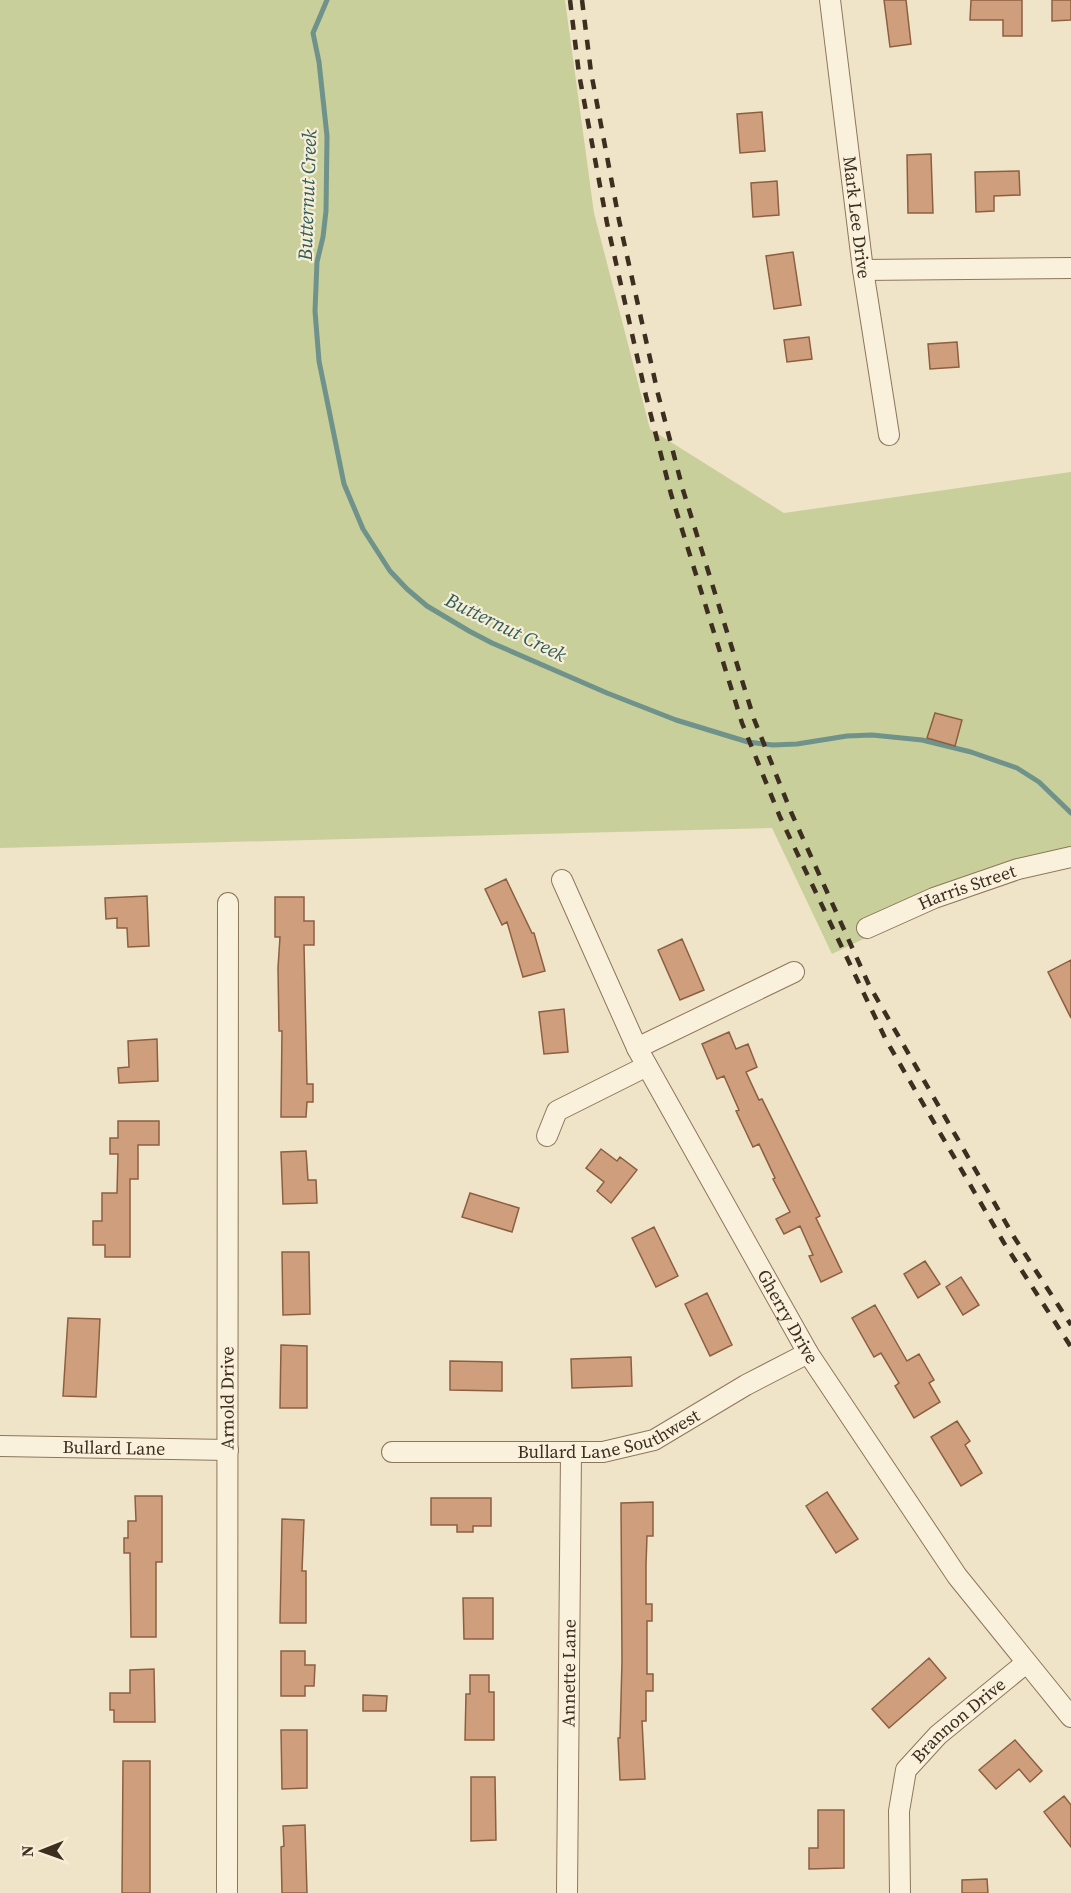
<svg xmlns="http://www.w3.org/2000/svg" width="1071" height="1893" font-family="'Source Serif 4',serif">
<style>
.green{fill:#c9cf9b}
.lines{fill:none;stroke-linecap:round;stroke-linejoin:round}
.stream{stroke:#6f938a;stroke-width:5}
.building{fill:#cf9f7d;stroke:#8d5f41;stroke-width:1.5}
.minor-casing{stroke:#8d765c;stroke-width:22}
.minor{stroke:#faf1dc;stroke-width:20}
.rail{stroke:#3d2e20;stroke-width:4.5;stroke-dasharray:10 10;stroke-linecap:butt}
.labels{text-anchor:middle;stroke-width:4.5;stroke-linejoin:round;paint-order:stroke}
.street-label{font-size:18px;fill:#3d2e20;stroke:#f7eed8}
.water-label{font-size:20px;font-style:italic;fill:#2f5d5a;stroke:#f7eed8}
</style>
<rect width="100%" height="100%" fill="#f0e4c8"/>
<!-- green -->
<path class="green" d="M0,0H565L594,213L650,429L784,513L1071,472V865L966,890L832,954L772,828L0,848Z"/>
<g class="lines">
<!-- stream -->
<path class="stream" d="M327,0L313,33L319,62L327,136L326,211L323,237L317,262L315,311L319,361L344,484L363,529L390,571L407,589L427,606L469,631L492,643L607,693L676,720L748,742L773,745L797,744L847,736L872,735L922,740L971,752L1017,768L1039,782L1071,813"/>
</g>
<!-- building -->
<path class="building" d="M884,0H906L911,44L890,47Z
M971,0H1022V36H1003V20H970Z
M1052,0H1071V20L1052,21Z
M762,112L765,151L740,153L737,114Z
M931,154L933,213H908L907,155Z
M1019,171L1020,195L994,196V211L976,212L975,172Z
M777,181L779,215L753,217L751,183Z
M793,252L801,305L774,309L766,256Z
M809,337L812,359L787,362L784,340Z
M957,342L959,367L930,369L928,344Z
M935,713L962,720L955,746L927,738Z
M506,879L532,933H534L545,971L523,977L507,922L502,925L485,889Z
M147,896L149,946L128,947L127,928H117V918L106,919L105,898Z
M275,897H304V921H314V945H304L307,1084H313V1102H307L306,1117H281L282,1031H279L278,968L280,937H275Z
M682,939L704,990L680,1000L658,950Z
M1071,960V1018L1048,972Z
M564,1009L568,1052L544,1054L539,1012Z
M729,1032L736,1049L748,1044L757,1067L746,1072L759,1100L762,1099L820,1216L816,1218L842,1272L821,1282L809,1256L813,1255L800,1226L784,1234L776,1219L790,1212L773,1179L775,1178L759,1144L753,1147L736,1111L739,1110L724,1076L717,1079L702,1044Z
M157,1039L158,1081L119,1083L118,1068L129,1067L128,1041Z
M118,1121H159V1145H138V1179H130V1257H105V1245H93V1221H102V1193H117L118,1154H110V1138H118Z
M601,1149L617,1161L620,1157L637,1170L611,1203L597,1191L604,1182L586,1168Z
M306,1151L308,1180H316L317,1203L283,1204L281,1152Z
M470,1193L519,1208L512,1232L462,1217Z
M654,1227L678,1276L656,1287L632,1238Z
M282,1252H309L310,1314L283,1315Z
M925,1261L940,1284L918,1298L904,1274Z
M961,1277L979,1305L963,1315L946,1287Z
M707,1293L732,1345L710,1356L685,1304Z
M875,1305L907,1361L919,1354L934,1380L929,1383L940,1402L914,1418L895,1386L899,1383L881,1353L874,1357L852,1318Z
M68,1318L100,1319L96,1397L63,1396Z
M281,1345L307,1346V1408H280Z
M631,1357L632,1386L572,1388L571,1359Z
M450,1361L502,1362V1391L450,1390Z
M957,1421L970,1441L965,1445L982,1473L961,1486L931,1437Z
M827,1492L858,1539L836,1553L806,1506Z
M135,1496H162V1562H156V1637H131L130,1553H124V1538H128V1521H136Z
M431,1498H491V1526H473V1532H457V1525H431Z
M653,1502V1536H647L646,1565V1604H652V1621H647V1674H653V1691H646V1721H642L645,1779L620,1780L618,1738H620L622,1661L621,1503Z
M282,1519L304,1520L302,1571H306V1623H280Z
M463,1598H493V1639H464Z
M281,1651H305V1665H315L314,1686H305V1696H281Z
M929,1658L946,1678L889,1728L872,1709Z
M154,1669L155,1722H114V1710H110V1693H130V1670Z
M470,1675H489V1692H494V1740H465L466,1694H470Z
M363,1695L387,1696L386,1711H363Z
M281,1730H307V1788L282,1789Z
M1015,1740L1042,1771L1030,1782L1019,1769L996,1789L979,1770Z
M123,1761H150V1893H122Z
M471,1777H495L496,1840L471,1841Z
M1064,1796L1071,1805V1847L1044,1812Z
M818,1810H844V1868L809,1869V1848H818Z
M305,1825L307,1893H282L281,1847L284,1846L283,1826Z
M987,1879L988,1893H962V1880Z"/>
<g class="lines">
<!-- minor casing -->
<g class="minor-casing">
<g id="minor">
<path id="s1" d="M830,0L863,270L889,435"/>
<path d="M863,270L1071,268"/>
<path id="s2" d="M562,880L637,1048L808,1353L957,1576L1071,1717"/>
<path id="s3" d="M867,928L934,898L1018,869L1071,857"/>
<path d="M637,1048L794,972"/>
<path d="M547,1136L557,1111L647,1066"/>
<path id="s4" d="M0,1446L228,1450"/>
<path id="s5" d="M392,1452H603L654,1440L746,1385L808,1353"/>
<path id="s6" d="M227,1893L228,903"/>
<path id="s7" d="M567,1893L571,1452"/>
<path id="s8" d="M900,1893L899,1811L906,1770L938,1735L1026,1663"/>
</g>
</g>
<!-- minor -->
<use href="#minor" class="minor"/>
<!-- rail -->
<path class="rail" d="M570,0L579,74L607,223L646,396L671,494L742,723L780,817L886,1040L1004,1243L1071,1347
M582,0L591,72L619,220L658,394L683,490L754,719L791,812L869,985L1014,1237L1071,1325"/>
</g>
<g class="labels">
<!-- street labels -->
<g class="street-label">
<text dy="6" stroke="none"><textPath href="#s1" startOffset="219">Mark Lee Drive</textPath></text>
<text dy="6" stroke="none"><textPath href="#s3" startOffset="108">Harris Street</textPath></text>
<text dy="6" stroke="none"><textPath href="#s2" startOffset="492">Gherry Drive</textPath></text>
<text dy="6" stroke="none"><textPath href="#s6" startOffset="495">Arnold Drive</textPath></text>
<text dy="6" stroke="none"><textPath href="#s5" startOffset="220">Bullard Lane Southwest</textPath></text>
<text dy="6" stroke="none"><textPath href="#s4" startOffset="114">Bullard Lane</textPath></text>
<text dy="6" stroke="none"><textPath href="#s7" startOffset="220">Annette Lane</textPath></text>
<text dy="6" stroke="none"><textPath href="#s8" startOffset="196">Brannon Drive</textPath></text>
</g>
<!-- water labels -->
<g class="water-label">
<text transform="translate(307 195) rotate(-88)" y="7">Butternut Creek</text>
<text transform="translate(506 627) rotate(26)" y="7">Butternut Creek</text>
</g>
</g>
<!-- north arrow -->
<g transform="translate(42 1851) rotate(269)" stroke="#f7eed8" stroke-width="4.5" paint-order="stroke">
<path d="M0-4.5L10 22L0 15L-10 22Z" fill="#3d2e20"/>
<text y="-9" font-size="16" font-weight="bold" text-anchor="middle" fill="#3d2e20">N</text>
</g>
</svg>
